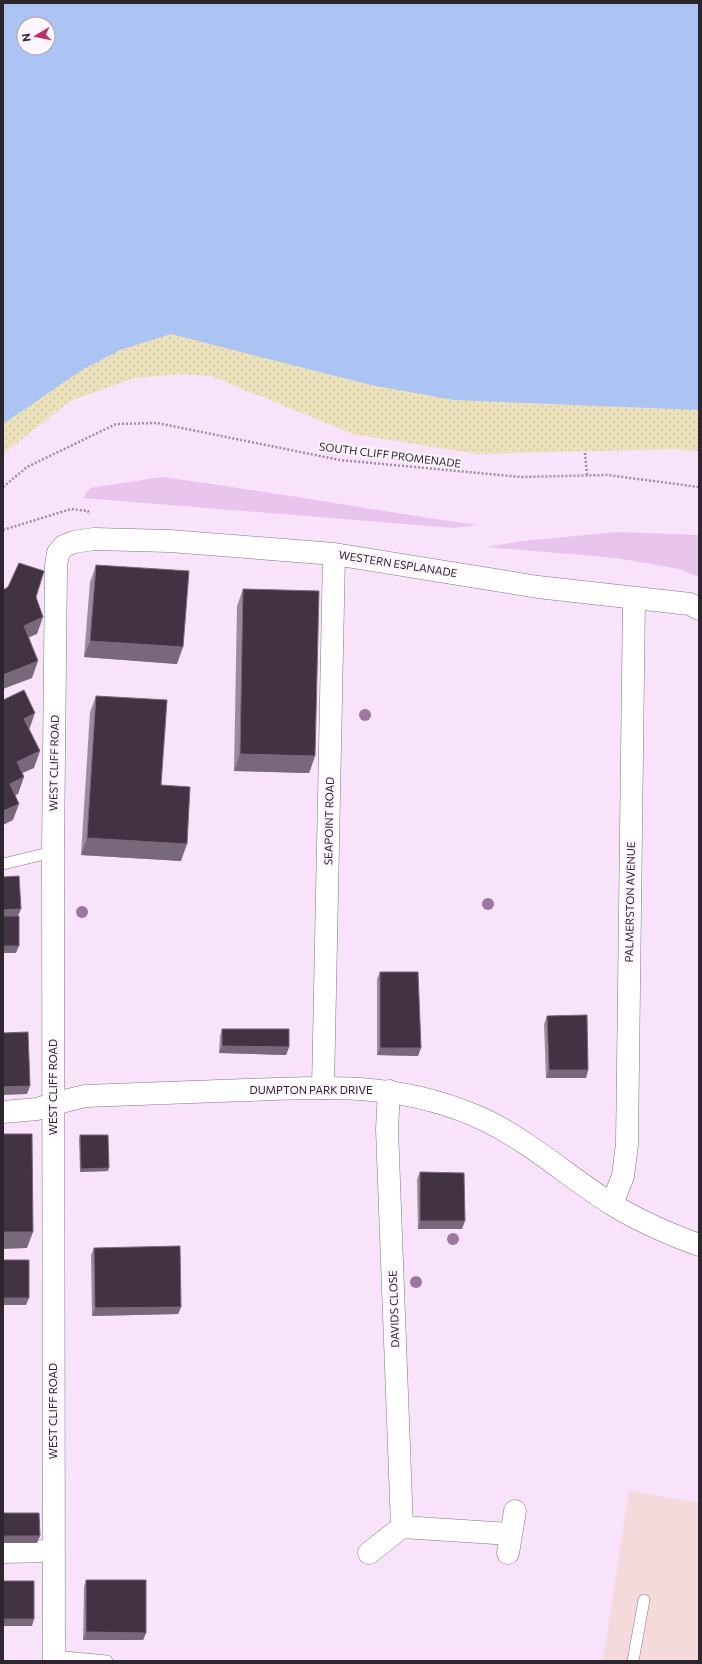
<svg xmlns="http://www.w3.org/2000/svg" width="702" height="1664" font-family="Commissioner,sans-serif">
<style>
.education{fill:#f5dadc}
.green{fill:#e9c5ed}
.sand{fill:url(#sand-dots)}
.water{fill:#acc4f4;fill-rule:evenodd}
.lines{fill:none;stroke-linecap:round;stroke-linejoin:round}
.service-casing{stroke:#857387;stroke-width:12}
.minor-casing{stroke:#857387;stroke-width:23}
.tertiary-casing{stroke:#857387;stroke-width:23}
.path{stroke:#9d8e9f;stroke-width:2.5;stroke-dasharray:2 2;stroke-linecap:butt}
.service{stroke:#fff;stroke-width:11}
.minor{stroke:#fff;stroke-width:22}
.tertiary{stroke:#fff;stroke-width:22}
.tree{fill:#9c78a0}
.wall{fill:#9d8a9f}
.shaded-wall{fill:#79677b}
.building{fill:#423244;stroke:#79677b}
.labels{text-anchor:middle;stroke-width:4;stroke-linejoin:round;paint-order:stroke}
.street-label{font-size:11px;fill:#2e262f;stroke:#fef5fe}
</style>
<defs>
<pattern id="sand-dots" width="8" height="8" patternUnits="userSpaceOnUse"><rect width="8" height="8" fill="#ebe2bc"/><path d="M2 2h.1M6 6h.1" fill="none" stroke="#cac2a2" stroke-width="1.8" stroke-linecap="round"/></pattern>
</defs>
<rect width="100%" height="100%" fill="#f8e3fa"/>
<!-- education -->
<path class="education" d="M629,1491L699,1503V1661H603Z"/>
<!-- green -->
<path class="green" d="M162,477C267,491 372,510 477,525L454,528L83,498L90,488Z
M617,532L699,535V577L679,569L616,558L486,547L523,541Z"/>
<!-- sand -->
<path class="sand" d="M169,288L699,381V451L674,449L477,454L353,434L211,376L180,374L134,378L70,401L3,454V320Z"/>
<!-- water -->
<path class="water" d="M3,3H699V410L454,400L371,385L171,334L120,350L82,370L3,424ZM24,24H48V48H24Z"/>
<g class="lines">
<!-- service casing -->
<g class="service-casing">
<path id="service" d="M3,864L53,852
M54,1656L107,1661
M633,1661L644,1600"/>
</g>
<!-- minor casing -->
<g class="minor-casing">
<path id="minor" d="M323,1088L334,554
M389,1091L387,1129L402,1527
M3,1112L37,1109L53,1104
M612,1204L623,1176L627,1144L634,598
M3,1552L53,1551
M369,1553L402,1527L511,1534
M508,1553L515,1511
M54,1661L53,852L56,566L58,553L64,546L74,542L94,539L170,541L334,554L538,587L690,604L699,609"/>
</g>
<!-- tertiary casing -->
<g class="tertiary-casing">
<path id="tertiary" d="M53,1104L85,1096C139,1094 192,1092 246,1090C334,1087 405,1082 487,1121C533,1144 570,1178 613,1205C641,1222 669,1234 699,1245"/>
</g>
<!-- path -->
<path class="path" d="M585,453L587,475
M3,487L27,467L116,424L157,423L340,460L521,477L607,475L699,487
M3,530L71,509L88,511L89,515"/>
<!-- service -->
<use href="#service" class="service"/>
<!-- minor -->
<use href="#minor" class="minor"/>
<!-- tertiary -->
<use href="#tertiary" class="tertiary"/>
</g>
<!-- trees -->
<g class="tree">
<circle cx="365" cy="715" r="6"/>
<circle cx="488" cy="904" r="6"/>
<circle cx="82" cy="912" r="6"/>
<circle cx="453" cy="1239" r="6"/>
<circle cx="416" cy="1282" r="6"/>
</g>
<!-- wall -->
<path class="wall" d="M96,565L177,664L84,657L90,582Z
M243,589L315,756L309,773L234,771L237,606Z
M96,696L161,785L181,861L81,855L90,712Z
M380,972L418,1056L377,1055V979Z
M547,1016L588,1070L586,1078H546L544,1024Z
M222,1029L289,1047L286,1055L219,1053L220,1036Z
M80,1135L108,1171L80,1172L79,1139Z
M420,1172L462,1229H418L417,1179Z
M94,1248L181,1307L178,1314L92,1316L91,1255Z
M86,1580L146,1633L143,1640H83L84,1587Z"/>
<!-- shaded-wall -->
<path class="shaded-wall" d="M43,617L37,634L18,642L24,626Z
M90,641L183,647L177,664L84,657Z
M38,661L32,678L3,689V675Z
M35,713L29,730L24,719Z
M40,751L34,768L11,778L17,762Z
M240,754L315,756L309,773L234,771Z
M24,777L18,794L4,800L10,784Z
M19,804L13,820L3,825V811Z
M87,838L187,844L181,861L81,855Z
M21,909L18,916L3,917V910Z
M3,946H19L16,953H3Z
M222,1046L289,1047L286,1055L219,1053Z
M380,1048H421L418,1056L377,1055Z
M549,1070H588L586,1078H546Z
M30,1086L27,1094L3,1095V1087Z
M109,1168L108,1171L80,1172L81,1169Z
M420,1221H465L462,1229H418Z
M3,1232H33L27,1248L3,1249Z
M3,1298H29L26,1305H3Z
M181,1307L178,1314L92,1316L95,1308Z
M3,1536H40L37,1543H3Z
M3,1619H34L32,1626H3Z
M86,1632L146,1633L143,1640H83Z"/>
<!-- building -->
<path class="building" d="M19,563L44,571L36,597L43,617L24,626L38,661L3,675V590L8,587Z
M96,565L189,571L183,647L90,641Z
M243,589L319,591L315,756L240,754Z
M24,690L35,713L24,719L40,751L17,762L24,777L10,784L19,804L3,811V700Z
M96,696L167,700L161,785L190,787L187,844L87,838Z
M19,876L21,909L3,910V877Z
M3,916H19V946H3Z
M380,972H418L421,1048H380Z
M587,1015L588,1070H549L547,1016Z
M222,1029H289V1047L222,1046Z
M28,1032L30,1086L3,1087V1033Z
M3,1134H32L33,1232H3Z
M80,1135H108L109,1168L81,1169Z
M420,1172L464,1173L465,1221H420Z
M180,1246L181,1307L95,1308L94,1248Z
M3,1260H29V1298H3Z
M3,1513H39L40,1536H3Z
M86,1580H146V1633L86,1632Z
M3,1581H34V1619H3Z"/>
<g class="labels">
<!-- street labels -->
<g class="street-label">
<text transform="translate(390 455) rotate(7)" y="4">SOUTH CLIFF PROMENADE</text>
<text transform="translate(398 564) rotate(9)" y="4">WESTERN ESPLANADE</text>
<text transform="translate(54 763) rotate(-89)" y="4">WEST CLIFF ROAD</text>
<text transform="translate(329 821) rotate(-89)" y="4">SEAPOINT ROAD</text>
<text transform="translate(630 902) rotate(-89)" y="4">PALMERSTON AVENUE</text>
<text transform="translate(53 1087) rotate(-90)" y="4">WEST CLIFF ROAD</text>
<text x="311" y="1094">DUMPTON PARK DRIVE</text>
<text transform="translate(394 1309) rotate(-92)" y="4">DAVIDS CLOSE</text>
<text transform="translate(53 1411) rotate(-90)" y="4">WEST CLIFF ROAD</text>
</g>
</g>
<!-- border -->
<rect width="702" height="1664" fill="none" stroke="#2e262f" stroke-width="8"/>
<!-- north arrow -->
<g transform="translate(36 36) rotate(261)"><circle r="19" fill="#fef5fe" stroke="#aba2ab"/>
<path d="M0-3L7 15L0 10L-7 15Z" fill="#bb3067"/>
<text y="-6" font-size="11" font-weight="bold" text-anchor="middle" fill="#2e262f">N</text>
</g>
</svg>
